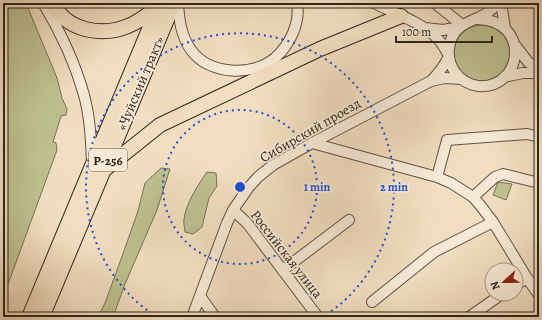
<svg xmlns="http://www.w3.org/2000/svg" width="542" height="320" font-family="Alegreya,serif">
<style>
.green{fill:#bec090;stroke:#767256}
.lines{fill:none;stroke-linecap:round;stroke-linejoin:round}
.minor-casing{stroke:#5f5245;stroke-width:12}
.highway-casing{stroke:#2e241c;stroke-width:16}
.minor{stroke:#f6ead6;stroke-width:10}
.highway{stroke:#f1dec0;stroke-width:14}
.ring{fill:none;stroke:#1d4ed8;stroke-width:2;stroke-dasharray:2 4}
.labels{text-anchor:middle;stroke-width:3.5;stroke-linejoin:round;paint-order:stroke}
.shield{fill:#f6ead6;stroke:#6a5f54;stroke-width:1}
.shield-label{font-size:13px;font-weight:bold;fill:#2e241c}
.street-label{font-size:14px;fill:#2e241c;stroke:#f6ead6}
.centre{fill:#1d4ed8;stroke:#f6ead6;stroke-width:2}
.ring-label{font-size:12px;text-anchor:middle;font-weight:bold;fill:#1d4ed8;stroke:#f6ead6;stroke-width:3.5;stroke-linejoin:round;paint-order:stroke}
</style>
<rect width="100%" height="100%" fill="#f1dec0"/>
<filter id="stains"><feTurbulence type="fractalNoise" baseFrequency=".005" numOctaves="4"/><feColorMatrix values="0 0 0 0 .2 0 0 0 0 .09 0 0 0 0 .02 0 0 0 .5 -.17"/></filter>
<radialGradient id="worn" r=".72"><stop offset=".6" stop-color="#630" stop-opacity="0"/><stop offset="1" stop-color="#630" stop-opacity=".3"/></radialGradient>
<!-- green -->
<path class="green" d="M3,3H26L57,78L62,98L67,109L66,115L61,116L53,142L56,143L57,150L3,298Z
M454 53a28 28 0 1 1 56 0a28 28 0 1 1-56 0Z
M161,168L170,169L157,210L125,284L113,317H98L105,303L124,251L138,211L145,183Z
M207,172L216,173L217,186L209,198L202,227L193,234L185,232C185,228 183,223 184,219C186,203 198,185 207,172Z
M498,182L512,184L506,200L493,195Z"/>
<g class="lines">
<!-- minor casing -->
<g class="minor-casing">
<path id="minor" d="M43,3C60,31 75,63 84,95C90,117 91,139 92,162
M178,3C179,19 181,36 191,50C209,75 252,77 275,58C283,51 289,42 293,33C297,23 299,14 297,3
M435,3L462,25
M501,3L505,28
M477,19C532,20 523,90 478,86C470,85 460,80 455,72C448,62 447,49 452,37C461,18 486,21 497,3
M425,28L443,30L460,27
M515,45L528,62L539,70
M504,77L523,73H539
M431,81L445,78L462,79
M312,143L437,177L451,183L473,197L480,205L493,222L527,278L539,295
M437,177L447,140L527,134L539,137
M473,197L495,177L503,174L539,183
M233,210L247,223L318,317
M283,270L349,220
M516,285L527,278
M200,296L215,317
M372,302L434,252L493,222
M192,317L227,223L233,210L249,187L258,177L273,165L312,143L431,81C439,73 444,67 449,56C446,50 442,43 437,38C423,23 392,12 374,3
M469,317L502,294"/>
</g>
<!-- highway casing -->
<g class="highway-casing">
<path id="highway" d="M53,3C66,31 102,37 128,26C139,22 148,14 157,8
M105,169L160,125L320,49L401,16
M29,317L160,3
M42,317L174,3"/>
</g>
<!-- minor -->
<use href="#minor" class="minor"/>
<!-- highway -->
<use href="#highway" class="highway"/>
</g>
<!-- distance rings -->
<g class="ring">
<circle cx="240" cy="187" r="77"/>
<path d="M157 317A154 154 0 1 1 323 317"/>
</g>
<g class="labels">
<!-- shield labels -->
<rect class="shield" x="89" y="149" width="38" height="22" rx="3"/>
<g class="shield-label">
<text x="108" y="165">Р-256</text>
</g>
<!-- street labels -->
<g class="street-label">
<text transform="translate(140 83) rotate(-67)" y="5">«Чуйский тракт»</text>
<text transform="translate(310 130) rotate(-30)" y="5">Сибирский проезд</text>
<text transform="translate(287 254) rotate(52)" y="5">Российская улица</text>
</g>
</g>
<circle cx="240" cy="187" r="6" class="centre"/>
<g class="ring-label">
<text x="317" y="191">1 min</text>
<text x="394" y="191">2 min</text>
</g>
<!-- margin -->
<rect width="542" height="320" fill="none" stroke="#f1dec0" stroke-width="16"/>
<rect x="4" y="4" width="534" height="312" fill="none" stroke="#2e241c" stroke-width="2"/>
<rect x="8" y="8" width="526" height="304" fill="none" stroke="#2e241c"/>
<!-- north arrow -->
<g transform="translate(504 282) rotate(248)"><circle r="19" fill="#f6ead6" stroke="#a69b8c"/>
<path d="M0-3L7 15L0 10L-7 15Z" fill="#8f2418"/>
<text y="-6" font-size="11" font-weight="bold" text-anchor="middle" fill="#2e241c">N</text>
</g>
<!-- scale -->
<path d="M396 36v6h96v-6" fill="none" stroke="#2e241c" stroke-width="2"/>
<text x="402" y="36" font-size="12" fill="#2e241c" stroke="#f6ead6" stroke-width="3" paint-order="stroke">100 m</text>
<rect width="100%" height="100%" filter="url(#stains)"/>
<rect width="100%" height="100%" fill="url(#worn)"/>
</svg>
